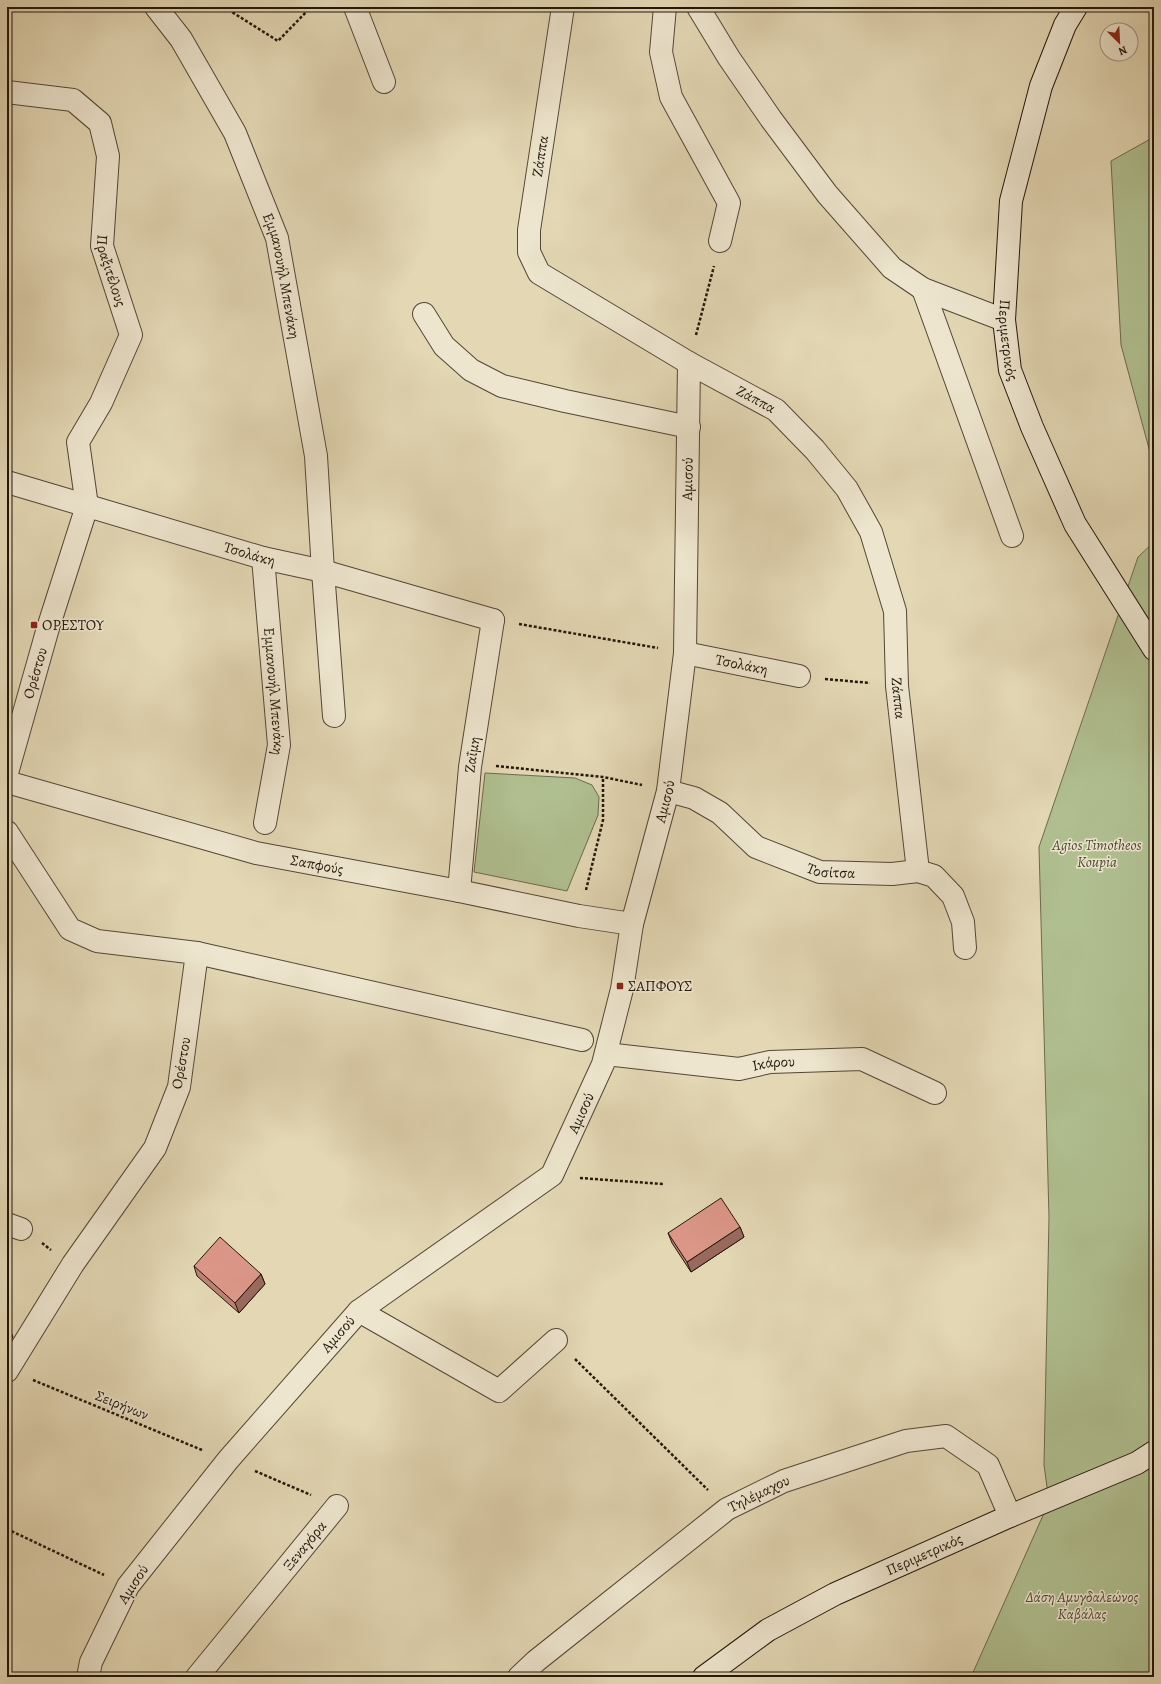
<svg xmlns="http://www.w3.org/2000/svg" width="1161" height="1684" font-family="Alegreya,serif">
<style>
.green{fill:#b0bf90;stroke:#6a6b4e}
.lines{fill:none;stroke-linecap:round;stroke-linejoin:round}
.minor-casing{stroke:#534735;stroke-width:24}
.tertiary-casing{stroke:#534735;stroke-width:24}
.secondary-casing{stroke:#23170b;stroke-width:24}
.path{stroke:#23170b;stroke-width:2.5;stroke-dasharray:3 2;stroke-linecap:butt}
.minor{stroke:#ede5ce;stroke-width:22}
.tertiary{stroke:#ede5ce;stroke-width:22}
.secondary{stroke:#ede5ce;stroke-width:22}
.wall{fill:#bc8174;stroke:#23170b}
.shaded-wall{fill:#99695e;stroke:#23170b}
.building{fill:#db9687;stroke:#23170b}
.poi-dot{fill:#8f2418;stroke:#ede5ce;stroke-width:1.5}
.labels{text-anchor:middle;stroke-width:3;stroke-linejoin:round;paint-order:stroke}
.street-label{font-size:15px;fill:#23170b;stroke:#ede5ce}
.poi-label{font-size:15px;fill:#23170b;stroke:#ede5ce;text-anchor:start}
.park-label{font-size:15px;font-style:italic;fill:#4d4933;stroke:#ede5ce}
</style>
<rect width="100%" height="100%" fill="#e3d7b4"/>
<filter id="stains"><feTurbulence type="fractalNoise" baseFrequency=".005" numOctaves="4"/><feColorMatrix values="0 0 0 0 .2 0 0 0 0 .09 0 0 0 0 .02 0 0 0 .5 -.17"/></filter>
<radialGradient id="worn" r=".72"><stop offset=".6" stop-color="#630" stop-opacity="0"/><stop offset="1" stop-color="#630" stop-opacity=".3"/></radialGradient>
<!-- green -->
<path class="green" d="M1154,137V467L1121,345L1111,161Z
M1154,542V1677H971L1049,1502L1044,1465L1049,1217L1039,847L1138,557Z
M485,773L575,778L592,785L599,797L598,815L567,891L474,872Z"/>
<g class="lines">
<!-- minor casing -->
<g class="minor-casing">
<g id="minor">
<path d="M355,7L384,82"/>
<path id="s1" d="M563,7L529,230V252L539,273L689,363L776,410L815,450L847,489L871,532L895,611L897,686L918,871"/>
<path d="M665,7L661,52L671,97L729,203L720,241"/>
<path d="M698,7L729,58L771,119L827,194L892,268L923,289L1004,320"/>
<path id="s2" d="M7,92L73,100L100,123L108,156L102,246L131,335L101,403L78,442L87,506L48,628L7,773"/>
<path d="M923,289L1012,536"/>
<path d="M424,314L444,346L471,370L502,386L565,401L689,427"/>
<path id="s3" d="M263,558L279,745L265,823"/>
<path d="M323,571L334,716"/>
<path id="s4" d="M685,653L799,676"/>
<path id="s5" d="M668,791L694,798L720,813L756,847L820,872L892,874L918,871L934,876L953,896L963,922L965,948"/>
<path d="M7,832L70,929L97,941L197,953L179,1087L155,1148L73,1264L7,1371"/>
<path id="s6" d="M459,891L470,767L493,620"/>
<path id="s7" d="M632,924L668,791L685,653L689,363"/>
<path d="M197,953L582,1040"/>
<path id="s8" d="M606,1054L739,1069L770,1062L862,1059L935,1093"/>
<path d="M7,1224L21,1229"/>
<path d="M359,1311L499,1391L556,1340"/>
<path id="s9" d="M197,1677L337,1506"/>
<path id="s10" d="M519,1677L536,1661L727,1509L784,1481L906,1441L946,1436L988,1465L1010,1516"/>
</g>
</g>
<!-- tertiary casing -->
<g class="tertiary-casing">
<g id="tertiary">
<path id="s11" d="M156,7L181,39L235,133L277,238L316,456L323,571"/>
<path id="s12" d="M7,482L263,558L323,571L493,620"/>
<path id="s13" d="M7,782L256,853L459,891L579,916L632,924L622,989L603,1064L552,1175L359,1311L228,1460L128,1586L91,1662L88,1677"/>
</g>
</g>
<!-- secondary casing -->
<g class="secondary-casing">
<g id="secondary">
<path id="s14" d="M1076,7L1065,25L1041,86L1011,201L1004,320L1010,370L1032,427L1075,524L1154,649"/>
<path id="s15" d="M704,1677L768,1630L835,1594L1010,1516L1137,1463L1154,1452"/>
</g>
</g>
<!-- path -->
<path class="path" d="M224,7L278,41L311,7
M696,335L714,266
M519,624L658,648
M825,679L870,683
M496,766L603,777L642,785
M586,890L603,820V777
M580,1178L663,1184
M42,1243L51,1250
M575,1359L708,1490
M33,1380L202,1450
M255,1471L311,1495
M7,1529L104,1575"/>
<!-- minor -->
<use href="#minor" class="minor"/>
<!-- tertiary -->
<use href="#tertiary" class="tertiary"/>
<!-- secondary -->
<use href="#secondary" class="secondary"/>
</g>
<!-- wall -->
<path class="wall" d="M740,1227L744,1237L691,1272L672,1243L668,1233Z
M194,1266L261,1274L265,1284L239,1313L197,1276Z"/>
<!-- shaded-wall -->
<path class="shaded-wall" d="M740,1227L744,1237L691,1272L687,1262Z
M261,1274L265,1284L239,1313L235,1303Z
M9,1327L13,1337L7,1344V1330Z"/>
<!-- building -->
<path class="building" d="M721,1198L740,1227L687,1262L668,1233Z
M220,1237L261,1274L235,1303L194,1266Z
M7,1325L9,1327L7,1330Z"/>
<!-- markers -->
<g class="poi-dot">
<rect x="30" y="621" width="8" height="8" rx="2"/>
<rect x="616" y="982" width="8" height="8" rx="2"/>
</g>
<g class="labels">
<!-- street labels -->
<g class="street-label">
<text transform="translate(540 156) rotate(-81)" y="5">Ζάππα</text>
<text dy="5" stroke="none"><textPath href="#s2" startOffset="252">Πραξιτέλους</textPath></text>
<text dy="5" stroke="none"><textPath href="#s11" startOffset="300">Εμμανουήλ Μπενάκη</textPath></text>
<text dy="5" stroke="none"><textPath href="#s14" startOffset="345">Περιμετρικός</textPath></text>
<text dy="5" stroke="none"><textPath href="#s1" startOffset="522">Ζάππα</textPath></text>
<text dy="5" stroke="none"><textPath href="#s7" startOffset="451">Αμισού</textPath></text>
<text dy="5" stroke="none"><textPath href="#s12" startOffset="253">Τσολάκη</textPath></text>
<text dy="5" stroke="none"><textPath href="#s4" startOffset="58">Τσολάκη</textPath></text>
<text transform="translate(35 673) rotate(-74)" y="5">Ορέστου</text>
<text dy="5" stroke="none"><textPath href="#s3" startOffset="134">Εμμανουήλ Μπενάκη</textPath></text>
<text dy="5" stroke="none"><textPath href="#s1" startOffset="870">Ζάππα</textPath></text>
<text dy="5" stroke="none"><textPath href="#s6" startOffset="137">Ζαΐμη</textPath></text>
<text dy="5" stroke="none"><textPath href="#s7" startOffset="127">Αμισού</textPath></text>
<text dy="5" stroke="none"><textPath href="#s13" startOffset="321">Σαπφούς</textPath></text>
<text dy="5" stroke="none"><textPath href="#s5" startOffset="186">Τοσίτσα</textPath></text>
<text transform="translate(181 1063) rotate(-80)" y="5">Ορέστου</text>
<text dy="5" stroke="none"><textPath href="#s8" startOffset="169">Ικάρου</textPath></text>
<text transform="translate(581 1113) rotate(-66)" y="5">Αμισού</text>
<text transform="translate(338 1334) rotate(-49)" y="5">Αμισού</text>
<text transform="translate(122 1405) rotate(22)" y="5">Σειρήνων</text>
<text dy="5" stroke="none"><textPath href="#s10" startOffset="303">Τηλέμαχου</textPath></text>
<text dy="5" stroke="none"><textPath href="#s9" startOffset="170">Ξεναγόρα</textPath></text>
<text dy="5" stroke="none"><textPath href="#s15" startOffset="253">Περιμετρικός</textPath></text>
<text transform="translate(133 1584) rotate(-57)" y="5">Αμισού</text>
</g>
<!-- poi labels -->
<g class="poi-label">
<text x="42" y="630">ΟΡΕΣΤΟΥ</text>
<text x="628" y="991">ΣΑΠΦΟΥΣ</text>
</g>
<!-- park labels -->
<g class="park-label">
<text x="1097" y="850">Agios Timotheos<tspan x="1097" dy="17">Koupia</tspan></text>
<text x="1082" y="1602">Δάση Αμυγδαλεώνος<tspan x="1082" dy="17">Καβάλας</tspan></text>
</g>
</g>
<!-- margin -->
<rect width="1161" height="1684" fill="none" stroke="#e3d7b4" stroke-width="24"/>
<rect x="8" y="8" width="1145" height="1668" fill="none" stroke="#23170b" stroke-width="2"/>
<rect x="12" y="12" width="1137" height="1660" fill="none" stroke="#23170b"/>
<!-- north arrow -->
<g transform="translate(1119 42) rotate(156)"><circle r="19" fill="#ede5ce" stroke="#9c9380"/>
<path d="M0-3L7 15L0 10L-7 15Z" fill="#8f2418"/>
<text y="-6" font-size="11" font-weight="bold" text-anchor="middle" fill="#23170b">N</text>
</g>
<rect width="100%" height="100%" filter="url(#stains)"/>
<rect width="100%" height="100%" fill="url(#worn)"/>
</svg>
